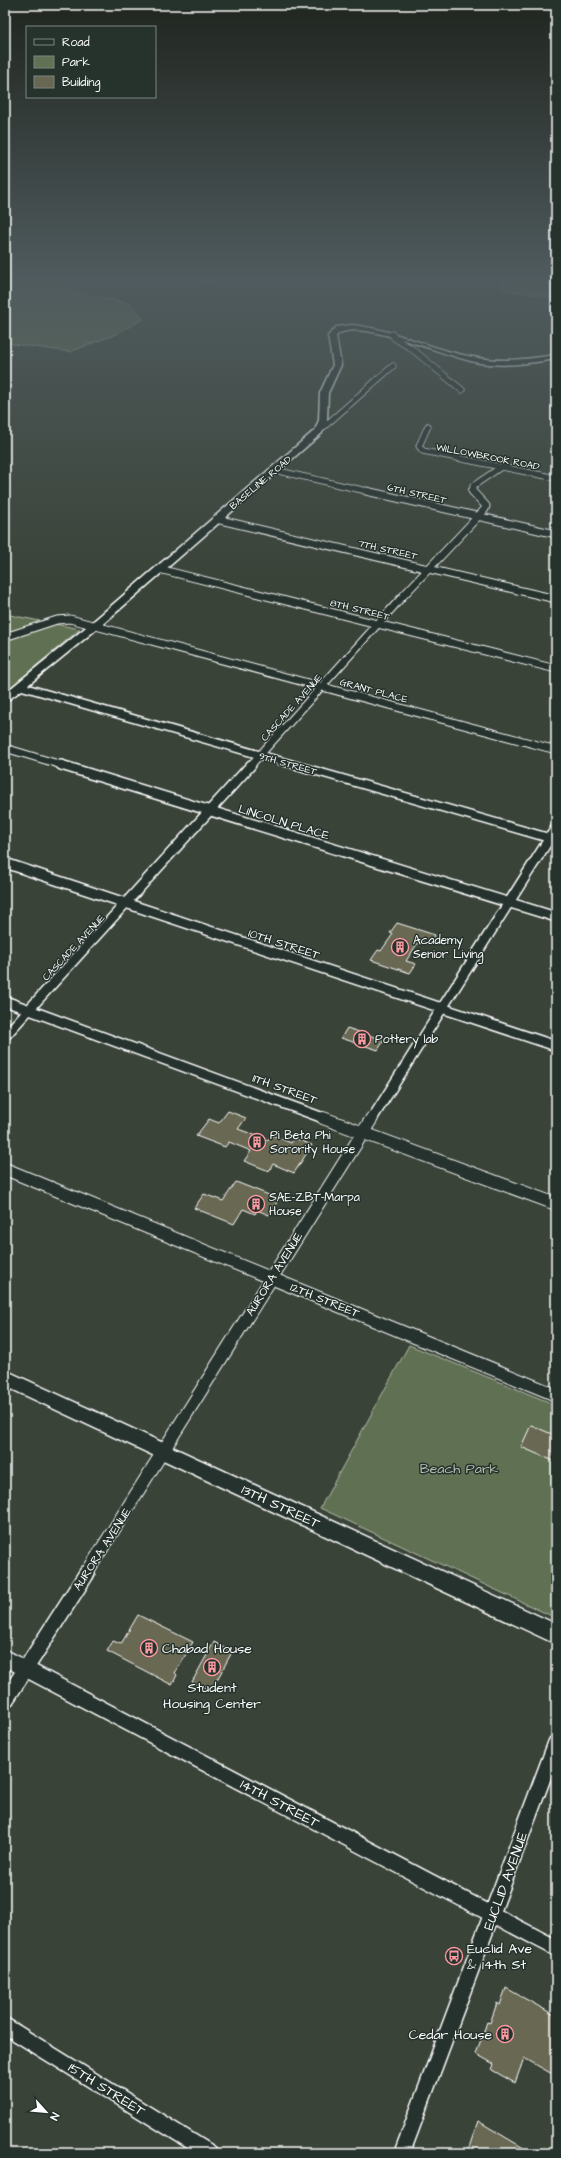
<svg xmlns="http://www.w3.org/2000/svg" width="561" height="2158" font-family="'Architects Daughter',sans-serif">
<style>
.green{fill:#617153;stroke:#b0b8a9}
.building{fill:#676752;stroke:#fff}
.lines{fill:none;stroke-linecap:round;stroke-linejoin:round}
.street-far4-casing{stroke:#fff;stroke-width:7}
.street-far3-casing{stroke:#fff;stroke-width:9}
.street-far2-casing{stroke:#fff;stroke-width:12}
.street-far1-casing{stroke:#fff;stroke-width:14}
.street-casing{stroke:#fff;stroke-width:18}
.secondary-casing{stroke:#fff;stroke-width:3}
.street-far4{stroke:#26332d;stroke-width:5.5}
.street-far3{stroke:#26332d;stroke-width:7}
.street-far2{stroke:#26332d;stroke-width:9}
.street-far1{stroke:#26332d;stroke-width:12}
.street{stroke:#26332d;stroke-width:15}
.secondary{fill:#26332d;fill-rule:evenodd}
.labels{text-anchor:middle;stroke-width:3;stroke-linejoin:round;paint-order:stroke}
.far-street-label{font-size:10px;fill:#fff;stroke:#26332d}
.street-label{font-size:12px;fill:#fff;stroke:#26332d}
.poi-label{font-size:12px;fill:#fff;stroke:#26332d;text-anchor:start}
.near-park-label{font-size:14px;fill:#b8bfb2;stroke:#26332d}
.near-street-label{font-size:14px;fill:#fff;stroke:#26332d}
.near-poi-label{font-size:14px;fill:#fff;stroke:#26332d;text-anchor:start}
</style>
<rect width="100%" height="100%" fill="#3a4338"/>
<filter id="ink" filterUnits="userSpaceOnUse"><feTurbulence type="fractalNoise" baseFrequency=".025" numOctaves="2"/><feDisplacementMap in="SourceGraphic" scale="8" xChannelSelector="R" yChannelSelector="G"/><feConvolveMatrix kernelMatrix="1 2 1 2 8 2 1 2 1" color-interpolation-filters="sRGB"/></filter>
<g filter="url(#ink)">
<!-- green -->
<path class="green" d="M5,278H81L57,288L131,304L143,319L116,334L70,352L6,343Z
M162,278H302L305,283L260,286Z
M500,278H556V298L504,289Z
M5,614L80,629L5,692Z
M409,1345L556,1405V1618L320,1508Z"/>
<!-- building -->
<path class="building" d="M397,923L435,935L429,944L419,941L406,961L416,964L410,973L371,960L378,950L381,951L393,934L390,933Z
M347,1028L384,1040L378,1050L341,1038Z
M228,1111L246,1118L238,1129L268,1140L272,1135L291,1143L294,1138L312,1145L294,1173L273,1164L269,1171L244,1161L251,1151L229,1142L225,1147L196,1136L209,1119L219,1123Z
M236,1182L279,1199L269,1215L257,1210L255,1214L243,1209L234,1224L194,1208L204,1194L223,1201Z
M531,1425L556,1436V1462L521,1447Z
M138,1615L193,1642L175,1673L177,1675L172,1685L107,1651L113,1641L121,1644Z
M214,1642L232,1652L211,1691L192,1682Z
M506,1988L556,2016V2068L554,2075L524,2058L515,2083L492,2070L494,2064L476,2054L487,2022L490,2023L497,2003L500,2005Z
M478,2121L532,2153H467Z"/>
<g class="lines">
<!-- street-far4 casing -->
<g class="street-far4-casing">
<path id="street-far4" d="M392,334L394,338L412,349L462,390
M428,426L419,446L423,451L556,478
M319,431L393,366
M274,470L371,492
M473,492V486L501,467"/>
</g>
<!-- street-far3 casing -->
<g class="street-far3-casing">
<path id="street-far3" d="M366,491L556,534
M216,519L556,599
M159,569L556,669
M5,637L57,620L70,619L556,750
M5,748L65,766
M250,766L403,596L485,509L486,506L472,491"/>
</g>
<!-- street-far2 casing -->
<g class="street-far2-casing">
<path id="street-far2" d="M61,765L556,917
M5,863L556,1046
M5,1001L326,1119
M5,1036L251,765
M372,1119L556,828"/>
</g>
<!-- street-far1 casing -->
<g class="street-far1-casing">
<path id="street-far1" d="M323,1118L556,1204
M5,1169L556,1395
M86,1574L372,1118"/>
</g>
<!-- street casing -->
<g class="street-casing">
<path id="street" d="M5,1658L556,1948
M5,1701L87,1573
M5,2026L210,2153
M402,2153L556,1743"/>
</g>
<!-- secondary casing -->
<g class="secondary-casing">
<path id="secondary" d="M352,325C394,329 432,350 473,357C501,363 528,359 556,355V359C530,363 506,367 480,363C449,359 357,315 336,336L341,365L328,393L327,420L322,433L104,623L28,685L556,836V844L22,690L5,702V693L96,619L315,430L319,420L320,393L333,365L328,336L336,327Z
M5,1370L556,1624V1644L5,1386Z"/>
</g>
<!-- street-far4 -->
<use href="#street-far4" class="street-far4"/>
<!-- street-far3 -->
<use href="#street-far3" class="street-far3"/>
<!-- street-far2 -->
<use href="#street-far2" class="street-far2"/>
<!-- street-far1 -->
<use href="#street-far1" class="street-far1"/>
<!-- street -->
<use href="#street" class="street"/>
<!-- secondary -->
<use href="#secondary" class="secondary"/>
</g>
</g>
<!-- sky -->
<linearGradient id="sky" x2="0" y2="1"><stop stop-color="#20251f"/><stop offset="0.48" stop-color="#4f5b5e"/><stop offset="1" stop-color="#4f5b5e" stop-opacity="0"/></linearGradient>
<rect width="561" height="581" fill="url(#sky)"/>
<!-- icons -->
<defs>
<g id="building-ring" transform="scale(0.9)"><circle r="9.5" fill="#26332d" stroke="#ff9aa2" stroke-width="1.5"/><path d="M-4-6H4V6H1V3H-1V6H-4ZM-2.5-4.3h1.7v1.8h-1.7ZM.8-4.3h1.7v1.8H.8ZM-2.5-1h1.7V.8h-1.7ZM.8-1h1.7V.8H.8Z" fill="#ff9aa2"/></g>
<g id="bus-ring" transform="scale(0.9)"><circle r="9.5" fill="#26332d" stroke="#ff9aa2" stroke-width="1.5"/><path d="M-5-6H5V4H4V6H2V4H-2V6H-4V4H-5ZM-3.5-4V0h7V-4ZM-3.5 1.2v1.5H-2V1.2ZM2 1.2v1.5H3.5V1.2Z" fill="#ff9aa2"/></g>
</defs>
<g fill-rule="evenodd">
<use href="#building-ring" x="400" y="947"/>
<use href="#building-ring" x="362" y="1039"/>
<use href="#building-ring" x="257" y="1142"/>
<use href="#building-ring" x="256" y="1204"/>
<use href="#building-ring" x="149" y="1648"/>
<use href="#building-ring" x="212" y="1667"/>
<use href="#bus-ring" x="454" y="1956"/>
<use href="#building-ring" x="505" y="2034"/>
</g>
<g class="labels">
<!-- far-street labels -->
<g class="far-street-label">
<text transform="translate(488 456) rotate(11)" y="4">WILLOWBROOK ROAD</text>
<text transform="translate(260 482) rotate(-40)" y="4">BASELINE ROAD</text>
<text transform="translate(417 493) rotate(13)" y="4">6TH STREET</text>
<text transform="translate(388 549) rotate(13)" y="4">7TH STREET</text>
<text transform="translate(360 609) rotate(14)" y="4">8TH STREET</text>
<text transform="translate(374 690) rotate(15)" y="4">GRANT PLACE</text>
<text transform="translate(291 707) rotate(-48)" y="4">CASCADE AVENUE</text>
<text transform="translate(288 763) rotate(16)" y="4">9TH STREET</text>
<text transform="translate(73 947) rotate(-47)" y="4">CASCADE AVENUE</text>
</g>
<!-- street labels -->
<g class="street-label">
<text transform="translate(284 822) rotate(17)" y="4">LINCOLN PLACE</text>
<text transform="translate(284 944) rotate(18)" y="4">10TH STREET</text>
<text transform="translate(285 1089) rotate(20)" y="4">11TH STREET</text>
<text transform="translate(274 1274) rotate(-58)" y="4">AURORA AVENUE</text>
<text transform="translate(325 1300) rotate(22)" y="4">12TH STREET</text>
<text transform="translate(102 1549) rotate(-57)" y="4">AURORA AVENUE</text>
</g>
<!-- poi labels -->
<g class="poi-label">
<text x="413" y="944">Academy<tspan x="413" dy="14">Senior Living</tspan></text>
<text x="375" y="1043">Pottery lab</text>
<text x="270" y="1139">Pi Beta Phi<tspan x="270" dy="14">Sorority House</tspan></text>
<text x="269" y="1201">SAE-ZBT-Marpa<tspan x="269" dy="14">House</tspan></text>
</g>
<!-- near-park labels -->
<g class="near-park-label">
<text x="459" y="1473">Beach Park</text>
</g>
<!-- near-street labels -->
<g class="near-street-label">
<text transform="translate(281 1506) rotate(25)" y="5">13TH STREET</text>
<text transform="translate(280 1803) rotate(28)" y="5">14TH STREET</text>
<text transform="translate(505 1881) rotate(-70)" y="5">EUCLID AVENUE</text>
<text transform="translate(107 2089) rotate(32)" y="5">15TH STREET</text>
</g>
<!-- near-poi labels -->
<g class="near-poi-label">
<text x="162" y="1653">Chabad House</text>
<text x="212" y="1692" text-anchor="middle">Student<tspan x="212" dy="16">Housing Center</tspan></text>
<text x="467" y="1953">Euclid Ave<tspan x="467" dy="16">&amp; 14th St</tspan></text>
<text x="492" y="2039" text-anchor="end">Cedar House</text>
</g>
</g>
<!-- margin -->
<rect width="561" height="2158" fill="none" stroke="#26332d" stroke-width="20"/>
<rect x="10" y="10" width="541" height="2138" fill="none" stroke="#fff" stroke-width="1.5" filter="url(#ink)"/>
<!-- legend -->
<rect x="26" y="26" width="130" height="72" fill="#26332d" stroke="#7d8581"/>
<rect x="34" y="39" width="20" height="6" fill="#26332d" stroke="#7d8581"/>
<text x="62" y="46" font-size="12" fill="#ffffff">Road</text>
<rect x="34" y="56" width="20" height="12" fill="#617153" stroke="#7d8581"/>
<text x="62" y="66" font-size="12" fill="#ffffff">Park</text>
<rect x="34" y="76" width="20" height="12" fill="#676752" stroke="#7d8581"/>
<text x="62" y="86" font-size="12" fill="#ffffff">Building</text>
<!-- north arrow -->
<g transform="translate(46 2112) rotate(117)" stroke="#26332d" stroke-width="3" paint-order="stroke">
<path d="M0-3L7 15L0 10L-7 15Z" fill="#ffffff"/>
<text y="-6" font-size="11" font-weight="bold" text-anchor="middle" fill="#ffffff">N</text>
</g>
</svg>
